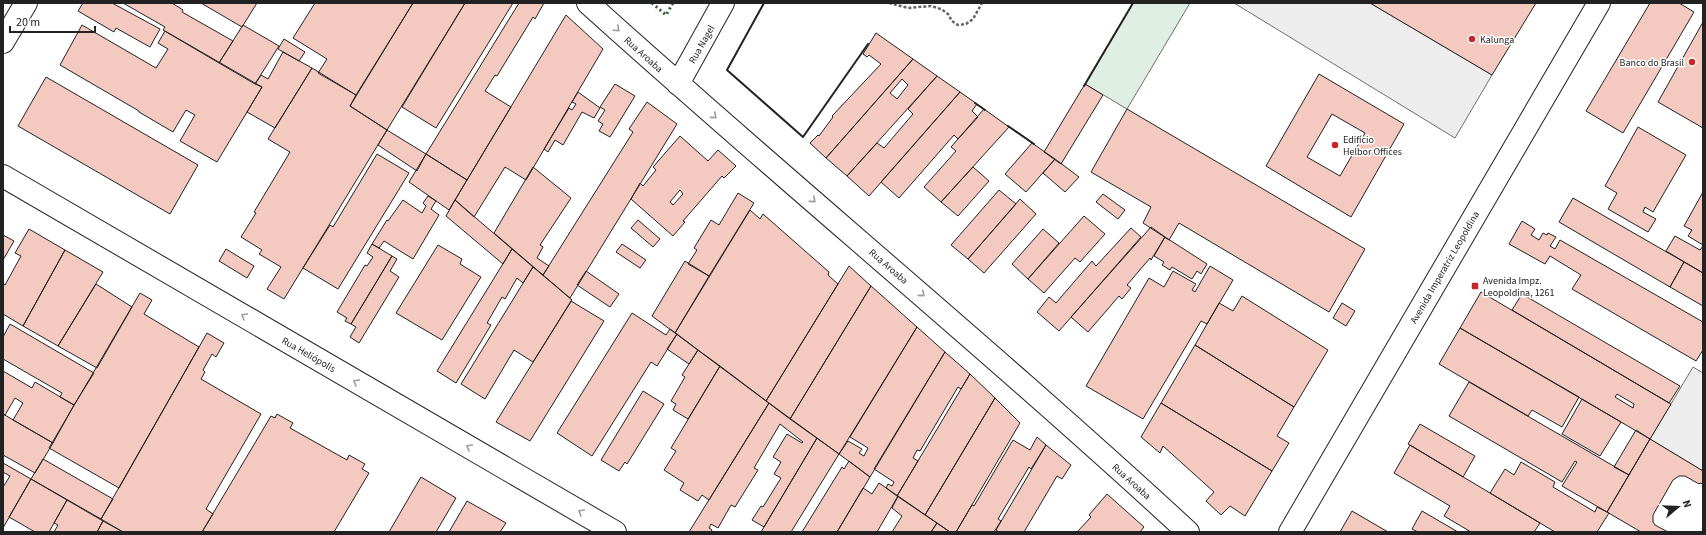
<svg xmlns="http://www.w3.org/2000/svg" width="1706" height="535" font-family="'Source Sans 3',sans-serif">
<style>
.green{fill:#e0efe3;stroke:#6f6f6f}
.parking{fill:#ededed;stroke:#6f6f6f}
.building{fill:#f3c9c0;stroke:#222;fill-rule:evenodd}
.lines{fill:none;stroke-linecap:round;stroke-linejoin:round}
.minor-casing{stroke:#222;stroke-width:24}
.major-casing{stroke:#222;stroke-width:24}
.path{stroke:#646464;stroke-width:2.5;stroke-dasharray:3 2;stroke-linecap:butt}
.minor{stroke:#fff;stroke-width:22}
.major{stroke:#fff;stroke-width:22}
.hedge{stroke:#2f5e38;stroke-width:3;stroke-dasharray:2 3;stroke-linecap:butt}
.wall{stroke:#222;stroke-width:2}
.oneway{stroke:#9c9c9c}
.poi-dot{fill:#c62828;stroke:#fff;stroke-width:1.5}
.labels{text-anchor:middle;stroke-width:3;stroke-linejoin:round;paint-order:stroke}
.poi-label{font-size:10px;fill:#222;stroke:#fff;text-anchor:start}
.street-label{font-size:10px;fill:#222;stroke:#fff}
</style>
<rect width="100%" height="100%" fill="#fff"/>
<!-- green -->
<path class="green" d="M1133,3H1190L1127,109L1085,84Z"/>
<!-- parking -->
<path class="parking" d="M1234,3H1370L1492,75L1455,138Z
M1693,367L1703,373V471L1650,439Z"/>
<!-- building -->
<path class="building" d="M83,3H112L160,29L150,47L116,28L114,32L78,11Z
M123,3H172L183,10L182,12L233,41L219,63L163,30L165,27Z
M201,3H257L242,27Z
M315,3H413L356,95L318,73L327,59L293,38Z
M413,3H465L387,130L350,106Z
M465,3H513L436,128L402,107Z
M519,3H544L535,19L533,17L497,76L495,75L485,91L511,107L467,180L426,154Z
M1370,3H1536L1492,75Z
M1650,3H1679L1694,12L1623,133L1586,111Z
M566,15L603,49L526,180L505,167L474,217L455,200Z
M1703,22V128L1658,102Z
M82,25L156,68L168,49L158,43L165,31L262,87L217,162L180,141L195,115L186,110L173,132L139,112V111L60,65Z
M243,25L279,46L255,84L219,63Z
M876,33L913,59L826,158L810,143L818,135L819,136L833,117L832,116L881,64L869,55L867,57L863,54Z
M284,39L305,52L299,61L278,49Z
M283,52L312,68L275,128L247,112L262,87L255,84L261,75L268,79Z
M913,59L937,76L847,176L826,158ZM902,79L908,85L897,99L890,93Z
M312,68L356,95L350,106L387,130L284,299L267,289L281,267L259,254L262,250L241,237L256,213L254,212L290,152L268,139Z
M1319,74L1404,124L1351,217L1266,166Z
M937,76L960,92L869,196L847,176L877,143L884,148L913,114L908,109Z
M46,77L198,165L170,214L18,126Z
M615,84L635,96L610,137L599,131L603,124L598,121L605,110L600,107Z
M1085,84L1103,95L1061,164L1044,152Z
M578,92L600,108L594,118L582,112L563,145L555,140L548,152L544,149L569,108L572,110L576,104L572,102Z
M960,92L977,104L972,111L978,117L958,139L954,135L899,198L881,182Z
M647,102L677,124L570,298L543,275L633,132L629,129Z
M984,109L1009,127L941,202L924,187L956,151L951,147Z
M1127,109L1365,249L1329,312L1179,223L1169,240L1143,223L1151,207L1091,172Z
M1332,114L1365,133L1340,176L1307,157Z
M1638,127L1686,155L1653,212L1645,207L1643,212L1656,219L1648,232L1608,209L1617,193L1605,186Z
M387,130L426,154L417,171L378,145Z
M680,136L708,161L718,150L736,166L724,178L722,176L683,221L685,222L673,236L631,199L640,183L643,186L656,170L653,167ZM680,190L683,194L673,205L670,202Z
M1032,143L1055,159L1026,192L1005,174Z
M377,154L409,173L338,289L303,268L330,225L333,227Z
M426,154L467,180L449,210L409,182Z
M1055,159L1079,177L1065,192L1043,173Z
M533,167L571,198L540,245L543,247L537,258L549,266L543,275L494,233Z
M973,167L989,181L958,216L941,202Z
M999,190L1016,204L968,259L951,245Z
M1703,192V245L1688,236L1692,230L1684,226Z
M738,193L754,203L709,276L688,264L697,250L694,248L711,220L719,225Z
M1103,194L1125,210L1118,219L1096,202Z
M428,196L436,201L431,209L439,215L413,259L384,241L379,248L372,244L387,220L388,221L403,200L422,213L426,206L423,203Z
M1573,198L1684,262L1670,287L1559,222Z
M1020,199L1036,214L984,273L968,259Z
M455,200L512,249L503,264L446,216Z
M750,210L760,219L763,214L829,272L828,275L838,284L766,401L675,333Z
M1084,216L1105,234L1080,262L1075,258L1044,293L1028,279Z
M638,220L660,239L653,247L631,228Z
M1522,221L1535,229L1531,235L1539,240L1543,233L1547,235L1548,233L1556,237L1550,246L1555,249L1560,240L1703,322V350L1696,361L1572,289L1581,275L1550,256L1545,264L1509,244Z
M1151,227L1165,237L1151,260L1150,258L1127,285L1131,288L1122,299L1119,296L1088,332L1071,317Z
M1131,228L1141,237L1059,331L1037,312L1049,297L1056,303L1092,261L1096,266Z
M29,229L65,250L23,326L3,314V284L5,285L21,256L15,253Z
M1043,229L1059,243L1028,279L1012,264Z
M3,235L14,241L3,260Z
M1675,236L1700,250L1703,246V273L1666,251Z
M1165,237L1207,264L1201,274L1197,271L1192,279L1172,267L1170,270L1162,265L1164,262L1154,256Z
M372,244L392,256L351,324L345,321L347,318L337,312L365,265L367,266L373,257L367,253Z
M622,244L646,260L640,268L616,252Z
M438,245L462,259L460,264L481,277L442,340L396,313Z
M226,249L254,266L247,278L219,261Z
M512,249L533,267L523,283L517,278L505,299L502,297L487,323L491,325L456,383L437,371Z
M65,250L103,272L58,346L23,326Z
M392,256L397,259L390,271L399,277L359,343L350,337L356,327L351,324Z
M685,261L709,276L675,333L652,316Z
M1684,262L1703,273V306L1670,287Z
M849,266L871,286L790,419L766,401Z
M1210,266L1233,280L1207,324L1201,321L1143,419L1086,386L1149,278L1164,287L1173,271L1196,284L1192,290L1195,292Z
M533,267L572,300L533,362L514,350L485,399L461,384Z
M586,271L619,294L610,307L577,285Z
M96,284L132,307L97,368L58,346Z
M871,286L917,327L839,454L790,419Z
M1481,292L1671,404L1650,439L1460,328ZM1617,394L1634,404L1633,408L1615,397Z
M140,293L152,300L144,314L199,347L119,488L49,448Z
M1522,294L1680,386L1669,403L1512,310Z
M1242,296L1328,350L1294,407L1195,345L1219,303L1233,311Z
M571,301L604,321L530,441L496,422Z
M1342,303L1355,311L1346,326L1333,318Z
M632,313L666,335L670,329L677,334L657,366L651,362L592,456L557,433Z
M10,324L94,373L74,405L60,397L62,393L3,359V337Z
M917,327L945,352L870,477L839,454L848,441L862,449L859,453L864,456L868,448L850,437Z
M1460,328L1579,397L1562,427L1532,410L1528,416L1439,364Z
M207,333L224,343L216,357L212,354L203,370L205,372L201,379L261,414L206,509L213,514L202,532H123L101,519Z
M677,334L698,350L689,364L667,349Z
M1195,345L1294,407L1277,436L1289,443L1272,471L1161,403Z
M698,350L720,366L688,419L673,410L676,404L671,401L685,377L682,375Z
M945,352L970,374L961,389L958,387L920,451L917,450L913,458L918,461L897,496L886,488L888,484L892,486L894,482L874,469Z
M720,366L769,403L709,500L702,495L698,501L680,490L684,483L664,470L676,451L671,448Z
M3,371L32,388L35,382L74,405L53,443L13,420L23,403L15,398L5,415L3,414Z
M970,374L995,398L925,515L897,496Z
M1469,382L1629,475L1607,512L1562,486L1577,462L1575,461L1562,482L1449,416Z
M643,391L664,404L627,464L625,462L619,471L601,460Z
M995,398L1020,423L956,532H950L925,515Z
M1582,399L1621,422L1600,456L1562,434Z
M769,403L817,438L764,527L752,520L761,506L763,507L781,478L774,474L781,462L773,457L787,434L802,443L803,442L780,424L754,468L758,470L735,507L731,505L718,528L711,524L709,528L712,530L711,532H689Z
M1161,403L1272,471L1245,516L1230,506L1221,515L1206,501L1214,492L1163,446L1160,453L1141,437Z
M3,414L53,443L35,473L3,455Z
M277,414L293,423L290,428L347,460L349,455L365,464L362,469L369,473L334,532H202L271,416L275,418Z
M1420,424L1475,456L1463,477L1408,444Z
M1636,430L1650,439L1629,475L1614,467Z
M1037,437L1046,445L1031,469L1029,467L998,519L1001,521L994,532H956L972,505L974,506L1013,440L1030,450Z
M817,438L839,454L791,532H761Z
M1650,439L1703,471V532H1641L1607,512Z
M1046,445L1071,465L1062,479L1057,476L1024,532H999L996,530Z
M1410,445L1540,523L1534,532H1471L1444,516L1450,506L1394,473Z
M43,459L113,499L101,519L31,479Z
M849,461L870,477L837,532H802L842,467L844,469Z
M1521,462L1555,482L1553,487L1595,512L1597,507L1609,513L1597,532H1555L1490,493L1505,469L1514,475Z
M3,463L31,479L3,528V487L10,476L3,472Z
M1679,476H1685L1699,484L1700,483L1703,484V532H1668L1655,525L1653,522V515L1673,480Z
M421,477L456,498L436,532H389Z
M31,479L67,500L49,532H35L9,517Z
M879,483L898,496L877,532H837L863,488L872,494Z
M1107,494L1144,527L1140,532H1077L1091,517L1089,515Z
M898,496L937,523L931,532H892L902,516L892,508Z
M67,500L103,521L97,532H54L58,525L54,523Z
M467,501L506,523L500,532H449Z
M1352,511L1388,532H1340Z
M1422,511L1458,532H1418L1412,529Z
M103,521L123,532H97Z
M937,523L950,532H931Z"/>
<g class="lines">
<!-- minor casing -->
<g class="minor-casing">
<path id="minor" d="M588,3C786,182 992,351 1188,532
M3,42L26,3
M678,84L723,3
M3,176L615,532"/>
</g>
<!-- major casing -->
<g class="major-casing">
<path id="major" d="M1290,532L1599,3"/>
</g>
<!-- path -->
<path class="path" d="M889,3L908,8L931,6L941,9L948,14L952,21L958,25L966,24L973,19L982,3"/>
<!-- minor -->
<use href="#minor" class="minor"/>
<!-- major -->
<use href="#major" class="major"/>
<!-- hedge -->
<path class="hedge" d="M652,3L666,15L673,3"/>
<!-- wall -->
<path class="wall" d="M764,3L727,70L803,137L868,44
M1084,86L1133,3
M975,103L985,110
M1008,126L1034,144"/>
</g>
<!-- one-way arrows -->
<defs><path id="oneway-chevron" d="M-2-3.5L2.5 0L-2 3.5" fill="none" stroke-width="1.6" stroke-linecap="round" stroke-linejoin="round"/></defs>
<g class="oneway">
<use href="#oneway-chevron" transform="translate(617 29) rotate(42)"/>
<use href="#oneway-chevron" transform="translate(714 116) rotate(40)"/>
<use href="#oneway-chevron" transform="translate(813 200) rotate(41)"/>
<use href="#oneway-chevron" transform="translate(922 294) rotate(41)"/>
<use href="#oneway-chevron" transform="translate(244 316) rotate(-150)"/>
<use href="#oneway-chevron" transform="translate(356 382) rotate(-150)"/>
<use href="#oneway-chevron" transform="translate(469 447) rotate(-150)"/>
<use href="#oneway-chevron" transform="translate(581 512) rotate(-150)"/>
</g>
<!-- markers -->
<g class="poi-dot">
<circle cx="1472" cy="39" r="4"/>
<circle cx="1692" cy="62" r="4"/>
<circle cx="1335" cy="145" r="4"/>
<rect x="1471" y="282" width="8" height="8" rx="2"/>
</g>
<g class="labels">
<!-- poi labels -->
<g class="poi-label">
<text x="1480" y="43">Kalunga</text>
<text x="1684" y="66" text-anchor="end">Banco do Brasil</text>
<text x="1343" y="143">Edifício<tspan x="1343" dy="12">Helbor Offices</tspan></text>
<text x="1483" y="284">Avenida Impz.<tspan x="1483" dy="12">Leopoldina, 1261</tspan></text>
</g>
<!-- street labels -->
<g class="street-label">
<text transform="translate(701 44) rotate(-61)" y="4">Rua Nagel</text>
<text transform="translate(644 54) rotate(42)" y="4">Rua Aroaba</text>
<text transform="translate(889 266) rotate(41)" y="4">Rua Aroaba</text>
<text transform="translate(1444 267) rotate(-60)" y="4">Avenida Imperatriz Leopoldina</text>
<text transform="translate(309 354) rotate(30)" y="4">Rua Heliópolis</text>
<text transform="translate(1132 481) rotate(42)" y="4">Rua Aroaba</text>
</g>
</g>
<!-- border -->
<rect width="1706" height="535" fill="none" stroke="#222222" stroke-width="8"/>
<!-- north arrow -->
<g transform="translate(1678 507) rotate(71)" stroke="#ffffff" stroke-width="3" paint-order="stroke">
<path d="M0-3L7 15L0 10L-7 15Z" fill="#222222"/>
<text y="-6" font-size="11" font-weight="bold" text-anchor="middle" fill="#222222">N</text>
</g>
<!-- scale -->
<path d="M10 26v6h85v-6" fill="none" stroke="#222222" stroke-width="2"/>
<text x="16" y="26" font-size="12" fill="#222222" stroke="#ffffff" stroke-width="3" paint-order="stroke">20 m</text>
</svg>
